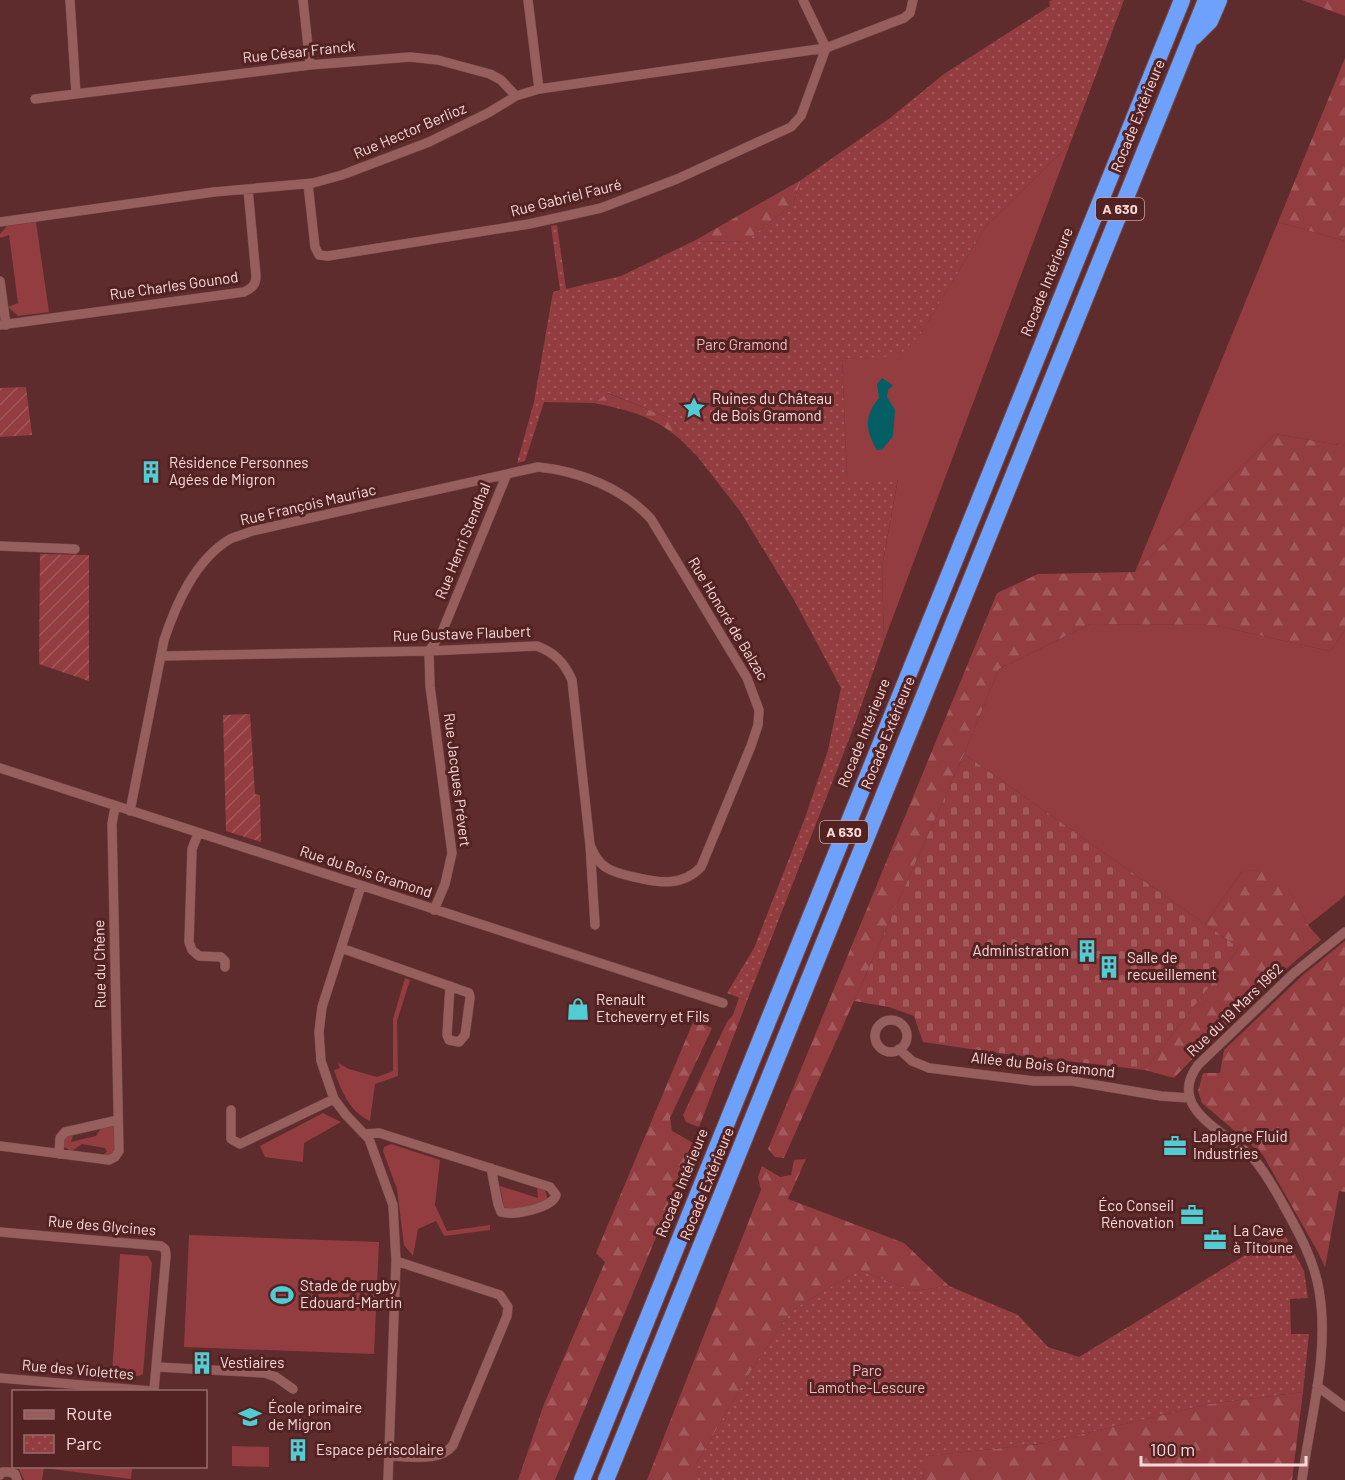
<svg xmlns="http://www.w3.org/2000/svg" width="1345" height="1480" font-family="Barlow,sans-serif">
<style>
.grass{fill:#933d40}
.forest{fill:url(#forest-firs)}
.cemetery{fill:url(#cemetery-stones)}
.park{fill:url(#park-dots)}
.garden{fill:url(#garden-furrows)}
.water{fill:#035f64}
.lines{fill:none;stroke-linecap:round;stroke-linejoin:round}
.street-casing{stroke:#764a4b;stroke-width:10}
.highway-casing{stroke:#764a4b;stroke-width:18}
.street{stroke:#965e5d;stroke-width:9}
.highway{stroke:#6da1fb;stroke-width:16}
.labels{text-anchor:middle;stroke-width:6;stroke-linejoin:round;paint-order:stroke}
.shield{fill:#532223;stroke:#c9a3a2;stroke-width:1.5}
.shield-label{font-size:14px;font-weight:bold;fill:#fbdad8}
.street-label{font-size:15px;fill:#fbdad8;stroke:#532223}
.park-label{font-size:15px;fill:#f0bbb9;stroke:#532223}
.poi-label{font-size:15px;fill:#fbdad8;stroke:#532223;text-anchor:start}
</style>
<defs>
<pattern id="forest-firs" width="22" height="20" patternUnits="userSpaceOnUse" patternTransform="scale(1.5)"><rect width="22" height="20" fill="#933d40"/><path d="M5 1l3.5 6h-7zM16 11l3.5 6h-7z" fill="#a3585b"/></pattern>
<pattern id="cemetery-stones" width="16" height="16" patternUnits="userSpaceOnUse" patternTransform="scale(1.5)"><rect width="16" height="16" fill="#933d40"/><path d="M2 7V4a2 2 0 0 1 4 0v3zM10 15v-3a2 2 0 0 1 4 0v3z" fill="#a3585b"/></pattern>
<pattern id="park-dots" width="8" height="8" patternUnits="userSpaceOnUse" patternTransform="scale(1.5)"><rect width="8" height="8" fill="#933d40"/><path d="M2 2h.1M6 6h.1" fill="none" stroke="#a3585b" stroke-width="1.8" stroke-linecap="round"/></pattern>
<pattern id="garden-furrows" width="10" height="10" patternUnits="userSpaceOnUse" patternTransform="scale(1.5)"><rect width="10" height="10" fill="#933d40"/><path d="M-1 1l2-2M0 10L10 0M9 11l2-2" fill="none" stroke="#a3585b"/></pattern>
</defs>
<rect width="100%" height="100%" fill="#5f2c2d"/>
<!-- grass -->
<path class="grass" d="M1070,144L884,641L882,567L898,479L847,478L842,359L899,355L921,333L986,226Z
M36,222L49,312L18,316L8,307L18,303L9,235L0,238V234L7,226Z
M1278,222L1345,241V446L1275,434L1135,572Z
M1090,624L1213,625L1330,651L1345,630V895L1341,899L1308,925L1279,872L1243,870L1205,924L964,754L999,669Z
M405,978L410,980L397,1021L398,1076L375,1084L370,1121C349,1111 341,1090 334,1070L340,1068L338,1063L349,1069L377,1077L393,1071V1019Z
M323,1113L341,1122L304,1143L303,1162L265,1157L260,1146Z
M103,1125H111L116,1129V1148L112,1155L101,1156L107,1152L105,1148L82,1144L72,1151L64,1147L65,1136L74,1132L71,1142L96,1136Z
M391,1144L440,1160L435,1205L447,1231L490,1225V1230L444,1236L436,1221L418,1229L413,1256L404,1245L397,1189L383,1151L384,1147Z
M500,1186L538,1198L537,1187L545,1190L548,1200L547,1202L512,1211L504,1207Z
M189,1235L379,1242L374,1354L184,1347Z
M120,1254L148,1256L152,1263L143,1374L139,1376L112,1374Z
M232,1446L269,1447V1467L232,1466Z
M96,1467L132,1469L131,1479L44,1468L42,1480H24L18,1467Z"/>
<!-- forest -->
<path class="forest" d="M1302,0H1345V16Z
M1345,58V241L1278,222Z
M801,180L793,204L745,242L694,241Z
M607,393L672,419L681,440C652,415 631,411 594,403Z
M1275,434L1345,446V630L1330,651L1213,625L1090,624L999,669L964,754L784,1158L775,1157L768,1149L997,593L1038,574L1135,572Z
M1243,870L1279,871L1308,925L1321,940C1268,982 1221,1029 1174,1078L1145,1070L1239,948L1205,924Z
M1345,941V1192L1339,1191L1325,1267L1319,1254L1263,1155L1202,1103L1198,1091L1203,1073H1220L1224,1050L1303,975Z
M739,998L747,1001L699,1127L686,1122L683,1115L727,1022L733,1015Z
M694,1020L712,1028L670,1118L672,1131L695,1144L555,1480H518L544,1404L605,1262L596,1253Z
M806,1159L788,1199L904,1243L949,1286L913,1291L860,1270L792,1310L751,1371L696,1464V1480H647L761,1190L758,1177L762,1166L780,1177L791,1175L794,1160Z
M1303,1392L1292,1480H923L926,1456L1040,1444L1209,1404Z"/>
<!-- cemetery -->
<path class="cemetery" d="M964,754L1239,948L1145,1070L998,1053L923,1042L914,1016L889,1007L854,1001Z"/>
<!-- park -->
<path class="park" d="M1053,0H1124L1070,144L986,226L921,333L899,356L842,359L847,478H898L882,567L884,641L853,729L747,1001L727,993L754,948L805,818L828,750L841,688L793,598L740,511L697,456L681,440L672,419L608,393L594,403L544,402L525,461L517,463L534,402L553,292L560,290L551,226L557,225L566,289L621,276L694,241L745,242L793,204L801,180L890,118L944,74L1050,6L1049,1Z
M1283,1232L1304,1271L1308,1298L1290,1299L1291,1334H1309L1303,1392L1209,1404L1040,1444L927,1456L923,1480H696V1464L751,1371L792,1310L860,1270L913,1291L949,1286L1018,1315L1048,1347L1079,1357Z"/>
<!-- garden -->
<path class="garden" d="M26,387L32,435L0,437V388Z
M40,554L89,555V681L39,664Z
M250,714L255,794L260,795L261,842L226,831L223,715Z"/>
<!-- water -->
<path class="water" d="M882,378L893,385L888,390L887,397L895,410L893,436L882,450H877C865,430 864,416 879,398L877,384Z"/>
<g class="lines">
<!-- street casing -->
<g class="street-casing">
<path id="street" d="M70,0L76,94
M303,0L310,65
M528,0L539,89
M803,0L826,48
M35,99L310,65L410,57L438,60L490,74L501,80L516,96
M308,184L315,247L319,255L328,256L529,224L601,208L677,179L791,127L801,116L826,48
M0,222L214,192L313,183L342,175L429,142L488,113L516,96L539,89L826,48L904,18L910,13L913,0
M0,281L6,325
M0,325L244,292C252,288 256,285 256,276L248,189
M0,546L75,549
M162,656L429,651L537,646C555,653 564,662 572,680L590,845L595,925
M0,768L723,1003
M130,811L164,640C176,604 195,560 230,539C237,536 245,534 252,531L538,467C579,471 623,488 651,519L747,678L759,710L758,725L751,746L701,867C682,887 659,883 634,877C625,875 615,873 607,868C598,863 594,854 590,845
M198,834L192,849L189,942L192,950L199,956L221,957L225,961V967
M361,886L322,1007L319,1032L321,1061L334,1099L346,1115L369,1139L393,1205L396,1261L388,1480
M434,910L445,884L452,853L430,686L429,651L442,632L507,474
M341,948L469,993L470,998L465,1035L459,1042L449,1040L447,1035L450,986
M875 1036a16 16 0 1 1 32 0a16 16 0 1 1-32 0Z
M899,1049L912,1061L929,1068L1034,1081H1072L1161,1096L1190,1098
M231,1110V1139L240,1144L334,1099
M366,1134L379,1133L550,1187L556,1195C553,1208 513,1216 501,1212L498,1204L491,1168
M0,1146L109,1160L115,1157L119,1151L112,824L115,807
M59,1154L60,1138L65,1132L118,1120
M0,1232L161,1246L165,1249L166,1255L154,1390L151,1391L0,1378
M158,1367L265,1373L276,1377L293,1389
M1317,1386L1345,1407
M389,1456C410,1456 440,1463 453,1445L507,1316L508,1307L500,1295L396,1261
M0,1475L2,1472H9L15,1474L17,1480
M1302,1480C1310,1418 1330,1353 1319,1290C1314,1260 1299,1233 1284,1206C1275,1190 1265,1171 1252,1157C1227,1132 1165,1109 1198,1065L1294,973L1345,932"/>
</g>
<!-- highway casing -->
<g class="highway-casing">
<path id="highway" d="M1194,37L1210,21L1219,0
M582,1480L1182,0
M606,1480L1206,0"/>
</g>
<!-- street -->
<use href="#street" class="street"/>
<!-- highway -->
<use href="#highway" class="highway"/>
</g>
<!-- icons -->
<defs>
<g id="sight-bare" transform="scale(1.8)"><path d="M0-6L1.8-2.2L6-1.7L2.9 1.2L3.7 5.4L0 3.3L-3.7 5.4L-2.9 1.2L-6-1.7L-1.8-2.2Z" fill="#51ccd3" stroke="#532223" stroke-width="2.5" paint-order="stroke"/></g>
<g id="building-bare" transform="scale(1.8)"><path d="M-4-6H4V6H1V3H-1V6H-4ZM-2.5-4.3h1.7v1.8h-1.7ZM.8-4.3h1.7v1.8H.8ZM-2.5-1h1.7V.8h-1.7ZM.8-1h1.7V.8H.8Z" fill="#51ccd3" stroke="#532223" stroke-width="2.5" paint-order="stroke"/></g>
<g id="shop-bare" transform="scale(1.8)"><path d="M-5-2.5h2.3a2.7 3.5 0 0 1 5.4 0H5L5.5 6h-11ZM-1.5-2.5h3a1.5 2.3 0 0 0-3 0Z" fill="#51ccd3" stroke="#532223" stroke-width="2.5" paint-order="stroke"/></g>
<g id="office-bare" transform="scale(1.8)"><path d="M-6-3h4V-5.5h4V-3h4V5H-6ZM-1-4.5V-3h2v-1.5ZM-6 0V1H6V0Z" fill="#51ccd3" stroke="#532223" stroke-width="2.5" paint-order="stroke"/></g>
<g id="stadium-bare" transform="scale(1.8)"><path d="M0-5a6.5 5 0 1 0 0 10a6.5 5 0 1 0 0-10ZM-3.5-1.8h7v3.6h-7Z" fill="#51ccd3" stroke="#532223" stroke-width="2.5" paint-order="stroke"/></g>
<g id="school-bare" transform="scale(1.8)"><path d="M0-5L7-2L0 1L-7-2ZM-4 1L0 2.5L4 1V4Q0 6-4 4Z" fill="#51ccd3" stroke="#532223" stroke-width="2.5" paint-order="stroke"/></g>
</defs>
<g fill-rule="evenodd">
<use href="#sight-bare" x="694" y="408"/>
<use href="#building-bare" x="151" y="472"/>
<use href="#building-bare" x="1087" y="951"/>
<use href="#building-bare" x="1109" y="967"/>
<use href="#shop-bare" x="578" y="1009"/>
<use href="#office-bare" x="1175" y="1146"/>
<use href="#office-bare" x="1192" y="1215"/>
<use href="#office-bare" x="1215" y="1240"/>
<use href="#stadium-bare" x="282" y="1295"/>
<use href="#building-bare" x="202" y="1363"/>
<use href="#school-bare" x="250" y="1417"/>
<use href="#building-bare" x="298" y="1450"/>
</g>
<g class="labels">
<!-- shield labels -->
<g class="shield">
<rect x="1096" y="198" width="48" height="22" rx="4.5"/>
<rect x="820" y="821" width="48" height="22" rx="4.5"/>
</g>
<g class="shield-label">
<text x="1120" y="214">A 630</text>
<text x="844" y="837">A 630</text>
</g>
<!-- street labels -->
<g class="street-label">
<text transform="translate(299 52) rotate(-6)" y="5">Rue César Franck</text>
<text transform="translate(1138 116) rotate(-68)" y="5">Rocade Extérieure</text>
<text transform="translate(410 131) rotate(-23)" y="5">Rue Hector Berlioz</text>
<text transform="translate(566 198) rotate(-14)" y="5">Rue Gabriel Fauré</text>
<text transform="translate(1047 282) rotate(-68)" y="5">Rocade Intérieure</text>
<text transform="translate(174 286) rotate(-8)" y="5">Rue Charles Gounod</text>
<text transform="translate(308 505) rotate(-13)" y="5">Rue François Mauriac</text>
<text transform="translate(463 541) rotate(-68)" y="5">Rue Henri Stendhal</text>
<text transform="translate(728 619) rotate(59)" y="5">Rue Honoré de Balzac</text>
<text transform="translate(462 634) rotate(-2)" y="5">Rue Gustave Flaubert</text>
<text transform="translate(864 733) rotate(-68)" y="5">Rocade Intérieure</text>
<text transform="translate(888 733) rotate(-68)" y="5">Rocade Extérieure</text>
<text transform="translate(457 780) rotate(83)" y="5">Rue Jacques Prévert</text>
<text transform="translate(366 872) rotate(18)" y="5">Rue du Bois Gramond</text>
<text transform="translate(100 964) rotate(-91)" y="5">Rue du Chêne</text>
<text transform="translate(1235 1010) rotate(-44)" y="5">Rue du 19 Mars 1962</text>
<text transform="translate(1043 1065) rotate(6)" y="5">Allée du Bois Gramond</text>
<text transform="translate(682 1183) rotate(-68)" y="5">Rocade Intérieure</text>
<text transform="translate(707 1184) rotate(-68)" y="5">Rocade Extérieure</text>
<text transform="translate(102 1226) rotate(5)" y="5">Rue des Glycines</text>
<text transform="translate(78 1370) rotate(5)" y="5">Rue des Violettes</text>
</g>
<!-- park labels -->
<g class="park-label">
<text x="742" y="350">Parc Gramond</text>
<text x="867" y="1376">Parc<tspan x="867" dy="17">Lamothe-Lescure</tspan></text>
</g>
<!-- poi labels -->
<g class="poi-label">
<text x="712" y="404">Ruines du Château<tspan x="712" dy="17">de Bois Gramond</tspan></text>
<text x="169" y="468">Résidence Personnes<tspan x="169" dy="17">Agées de Migron</tspan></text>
<text x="1069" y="956" text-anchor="end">Administration</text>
<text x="1127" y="963">Salle de<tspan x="1127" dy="17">recueillement</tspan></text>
<text x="596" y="1005">Renault<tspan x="596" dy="17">Etcheverry et Fils</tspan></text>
<text x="1193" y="1142">Laplagne Fluid<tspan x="1193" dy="17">Industries</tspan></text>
<text x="1174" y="1211" text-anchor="end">Éco Conseil<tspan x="1174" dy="17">Rénovation</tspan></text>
<text x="1233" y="1236">La Cave<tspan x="1233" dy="17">à Titoune</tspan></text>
<text x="300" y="1291">Stade de rugby<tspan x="300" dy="17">Edouard-Martin</tspan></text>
<text x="220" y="1368">Vestiaires</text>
<text x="268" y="1413">École primaire<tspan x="268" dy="17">de Migron</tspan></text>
<text x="316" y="1455">Espace périscolaire</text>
</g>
</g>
<!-- legend -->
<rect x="12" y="1390" width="195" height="78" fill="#532223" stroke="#966c6b" stroke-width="1.5"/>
<rect x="24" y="1410" width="30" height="9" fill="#965e5d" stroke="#966c6b" stroke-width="1.5"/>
<text x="66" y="1420" font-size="18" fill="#fbdad8">Route</text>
<rect x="24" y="1435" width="30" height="18" fill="url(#park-dots)" stroke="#966c6b" stroke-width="1.5"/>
<text x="66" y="1450" font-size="18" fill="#fbdad8">Parc</text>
<!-- scale -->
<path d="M1141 1456v9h165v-9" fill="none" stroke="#fbdad8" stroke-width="3"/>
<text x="1150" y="1456" font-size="18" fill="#fbdad8" stroke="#532223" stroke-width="4.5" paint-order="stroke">100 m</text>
</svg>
